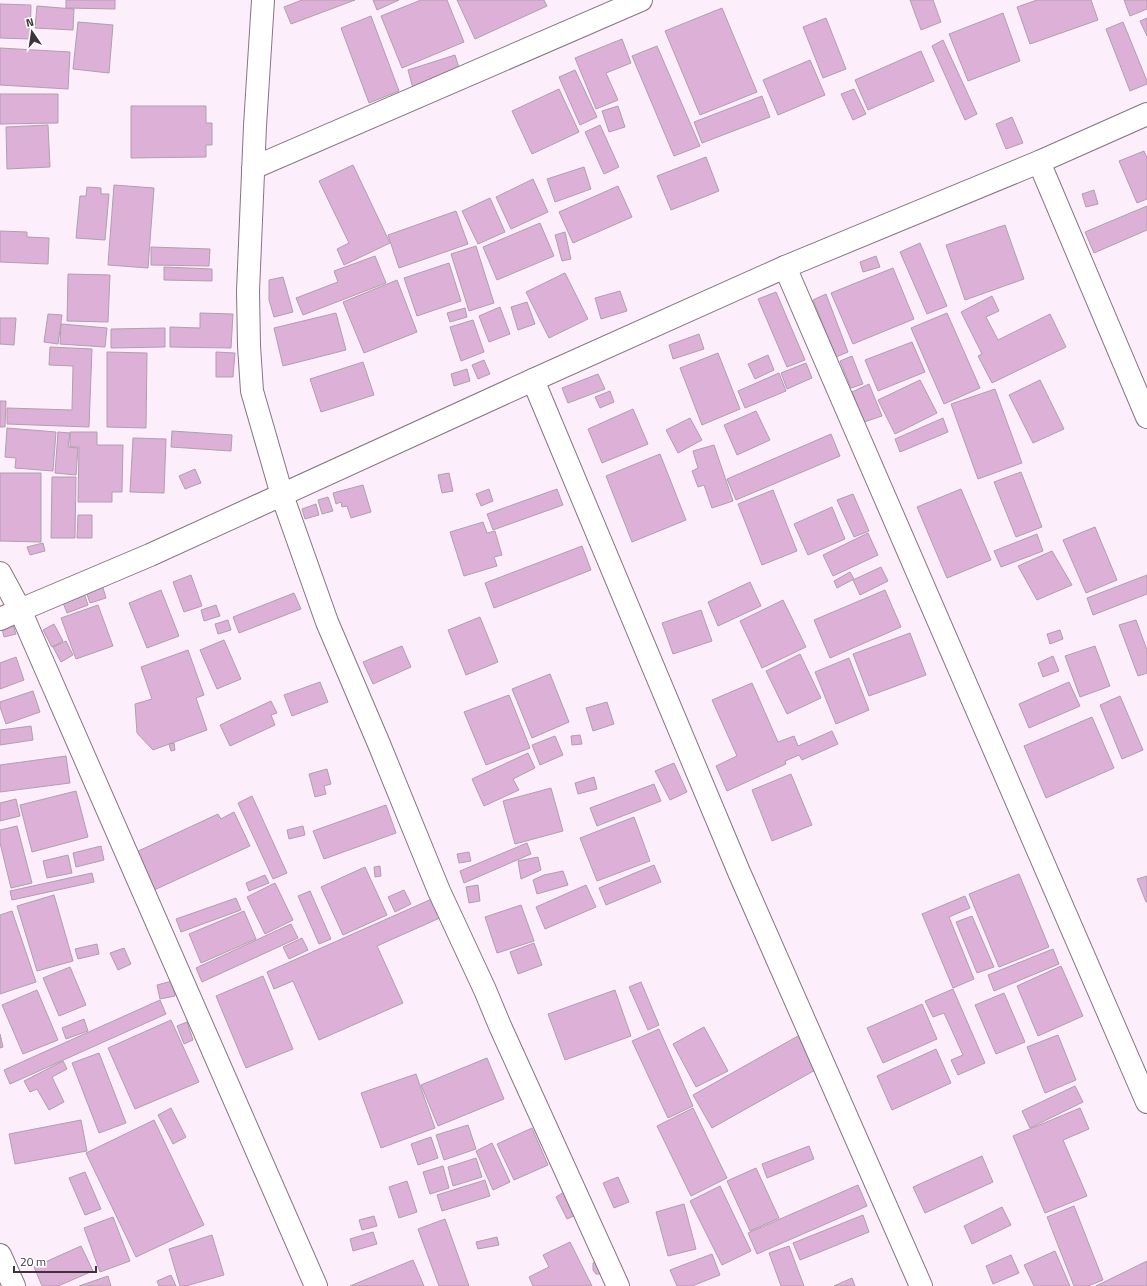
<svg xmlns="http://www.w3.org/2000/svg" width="1147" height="1286" font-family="'Titillium Web',sans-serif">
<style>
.building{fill:#dcb0d7;stroke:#b09fad}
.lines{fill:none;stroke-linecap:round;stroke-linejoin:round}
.minor-casing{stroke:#857583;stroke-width:24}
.tertiary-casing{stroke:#857583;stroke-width:24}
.minor{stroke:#fff;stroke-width:22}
.tertiary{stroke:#fff;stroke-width:22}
</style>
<rect width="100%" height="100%" fill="#fdeefb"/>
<!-- building -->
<path class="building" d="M66,0H115V9L66,8Z
M302,0H355L291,24L284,7Z
M373,0H399L377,10Z
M421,0H447L464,42L402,68L381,16Z
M457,0H544L547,6L475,39Z
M910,0H933L941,22L921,30Z
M1037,0H1091L1098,20L1030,44L1017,7Z
M1124,0H1147V9L1130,16Z
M0,4L31,5L30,39L0,38Z
M37,6L74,9L73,30L35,28Z
M722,8L757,92L700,115L665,31Z
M1003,13L1020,61L968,81L949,34Z
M371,16L399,91L369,103L341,28Z
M826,18L846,69L823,78L803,27Z
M1147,18V36L1140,21Z
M78,22L113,25L109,73L73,69Z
M1123,22L1147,81V84L1130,91L1106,29Z
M622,39L631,63L606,73L618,100L596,109L575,58Z
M943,40L977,114L965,120L932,46Z
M657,46L700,146L674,156L632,56Z
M0,48L70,52L68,89L0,85Z
M921,51L934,81L868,110L855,80Z
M455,55L462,77L414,92L408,70Z
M810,60L825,95L778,115L763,80Z
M575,70L597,117L580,125L559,77Z
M559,89L579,132L532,154L512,111Z
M854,89L866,114L853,120L841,94Z
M0,94H58V123L0,124Z
M762,96L770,117L702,143L694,122Z
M131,106H206V123H212V145H206V157L131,158Z
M618,106L625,127L609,132L602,111Z
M1012,117L1023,143L1006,149L996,124Z
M48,125L50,167L7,169L6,127Z
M600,125L619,167L604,174L585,132Z
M1144,151L1147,158V199L1137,203L1119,161Z
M706,157L719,191L671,210L657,176Z
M353,165L390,243L344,265L337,249L349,243L319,181Z
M584,167L591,189L555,202L547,179Z
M533,179L548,212L511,229L496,197Z
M114,185L154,188L148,268L108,265Z
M618,186L632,217L573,243L559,212Z
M87,187L101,188V194H109L105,240L76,238L80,196H86Z
M1094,190L1098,204L1086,207L1082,194Z
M490,198L505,232L478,244L462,211Z
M1147,206V230L1094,253L1085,232Z
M456,211L468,244L399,268L388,235Z
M540,223L554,256L497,280L483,247Z
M1005,225L1024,279L965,300L946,245Z
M0,231L27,232V237L49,238L48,264L0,262Z
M565,232L571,259L562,261L555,235Z
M920,243L947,306L927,314L900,252Z
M476,246L494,303L469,311L451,254Z
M151,247L210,249L209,266L151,265Z
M375,256L386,283L303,315L296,298L338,282L334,271Z
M876,256L880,267L863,272L860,262Z
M449,263L461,301L417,316L404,278Z
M164,267L212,269V281L164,280Z
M893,268L914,319L853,344L831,293Z
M565,273L588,319L549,338L526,292Z
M68,274L110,275L108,322L67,321Z
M283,277L293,312L274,317L269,300V280Z
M397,280L417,332L364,353L343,302Z
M620,291L627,311L601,319L595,298Z
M776,292L805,360L787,367L758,299Z
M826,294L848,352L836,357L813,300Z
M992,296L999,311L986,317L998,340L1050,314L1066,347L992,383L978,356L982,354L961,312Z
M527,302L535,324L518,330L511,307Z
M500,307L510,334L489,342L479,316Z
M465,308L467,317L450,322L447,313Z
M200,313L233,314L231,348L170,347V327L200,328Z
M336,313L346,350L283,366L274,328Z
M947,313L980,388L944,404L911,328Z
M48,314L62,315L58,344L44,342Z
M0,318H16L14,345L0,344Z
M473,320L484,352L461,361L450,327Z
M61,324L107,328L105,347L60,344Z
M165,328V347L111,348V329Z
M699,334L704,349L673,359L669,345Z
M912,342L925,372L878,391L865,360Z
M50,347L92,349L89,427L7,424V408L72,410L73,366L49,365Z
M107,352L147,353L146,428L107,427Z
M216,352L235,353L233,377H216Z
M718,353L740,409L702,425L680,368Z
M768,355L774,370L755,379L748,364Z
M852,356L863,384L851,388L840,361Z
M484,360L490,374L478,379L472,365Z
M363,362L374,395L321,412L310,379Z
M806,363L812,378L787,389L781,373Z
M467,369L470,381L454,386L451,374Z
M779,373L786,391L745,408L738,391Z
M598,374L605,389L568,403L562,388Z
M920,380L937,413L895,434L878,400Z
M1040,380L1064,429L1033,443L1009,395Z
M869,384L882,416L864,422L852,392Z
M995,389L1022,463L978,479L951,404Z
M610,391L614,402L600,408L595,397Z
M0,401H6L5,427H0Z
M633,409L648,444L602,463L588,429Z
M756,411L770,440L737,455L724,425Z
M690,418L702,440L678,453L666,430Z
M943,418L948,432L900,452L895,439Z
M7,428L56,432L53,471L15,468L16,458L5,457Z
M172,431L232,435L231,451L171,447Z
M58,432L70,433L68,447L78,448L76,475L55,473Z
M70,432H97V445H123L122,492H112V502H78L79,447H70Z
M831,434L840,456L736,500L727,479Z
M133,438L166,439L164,493L130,492Z
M714,445L733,501L712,508L704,485L698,487L692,471L698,468L693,451Z
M660,454L686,520L632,542L606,476Z
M195,469L201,483L185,489L179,476Z
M1021,472L1042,527L1016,537L994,482Z
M0,473H41V542L0,541Z
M449,473L453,491L442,493L438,475Z
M52,477H76L75,538H51Z
M363,485L371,512L351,518L347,506L342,507L341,502L336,504L333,493Z
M489,489L493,501L481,506L476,494Z
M557,489L563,505L493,530L487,514Z
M961,489L991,560L947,578L917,507Z
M773,490L797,551L762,565L738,504Z
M853,494L869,531L854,537L837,500Z
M328,497L333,511L322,514L318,500Z
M316,504L319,515L305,519L302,509Z
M832,507L845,539L808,555L794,524Z
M78,515H92V538H77Z
M483,522L487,533L495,531L502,555L494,557L497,566L464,576L450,532Z
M1095,527L1117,580L1086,593L1063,540Z
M868,533L878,555L833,576L823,555Z
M1037,534L1043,551L1001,567L994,551Z
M43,543L45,551L30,555L27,547Z
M582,546L591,570L494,608L485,583Z
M1052,551L1072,585L1037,600L1018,566Z
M881,567L888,581L860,595L853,580Z
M850,572L854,579L837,588L834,581Z
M191,575L202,606L184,612L173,582Z
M1147,575V594L1093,615L1087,598Z
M101,581L106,598L90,603L84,586Z
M750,582L761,606L718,626L708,602Z
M82,587L88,605L67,613L60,595Z
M161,590L179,636L147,648L129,603Z
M885,590L901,627L830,658L814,620Z
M294,593L301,609L239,633L233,617Z
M783,600L806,647L762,668L740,621Z
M98,605L113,646L76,659L61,618Z
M216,605L220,616L204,621L201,610Z
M701,610L712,641L673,654L662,623Z
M480,617L498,662L466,675L448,630Z
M228,620L231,630L218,634L215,624Z
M1136,620L1147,650V673L1138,676L1119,625Z
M12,622L16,634L4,637L1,625Z
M54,624L63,641L52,647L43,630Z
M1060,630L1063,639L1050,644L1047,634Z
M910,633L926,675L869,696L853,654Z
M224,640L241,679L217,689L200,650Z
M66,641L73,655L61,662L53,647Z
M402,646L411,667L373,684L363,662Z
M1095,646L1110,686L1080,697L1065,656Z
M188,650L204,695L196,698L207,730L153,750L137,733L135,704L152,699L141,667Z
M800,654L821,698L787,714L766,671Z
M1053,656L1059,671L1043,677L1038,663Z
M16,657L24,680L0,689V663Z
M849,658L869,710L836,724L815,672Z
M550,674L569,722L532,738L512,689Z
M320,682L328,702L292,716L284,695Z
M1069,682L1080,706L1029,728L1019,704Z
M752,683L778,742L794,736L798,746L832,731L838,744L802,760L799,755L785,761L786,764L727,791L716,766L737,756L712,700Z
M33,691L40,712L6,724L0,707V702Z
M509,695L530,748L486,765L464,712Z
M1120,696L1143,750L1122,759L1100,705Z
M271,701L277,713L271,715L275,725L230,746L220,725Z
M607,702L614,724L593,731L586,708Z
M1092,717L1114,768L1046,798L1024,746Z
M31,726L33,740L0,745V730Z
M580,735L582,744L572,745L571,736Z
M555,736L563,755L540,765L532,745Z
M174,743L175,750L171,751L169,744Z
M528,753L535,768L513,779L519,790L484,806L472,779Z
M66,756L70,783L0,792V765Z
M674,763L687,792L670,800L655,771Z
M327,769L331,784L324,786L326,794L315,797L309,774Z
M791,774L812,825L772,841L752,790Z
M594,777L597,789L578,794L575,783Z
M654,784L661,801L597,826L590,808Z
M551,788L563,831L515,844L503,801Z
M76,791L88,837L32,852L20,805Z
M252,796L287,873L273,879L238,803Z
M16,799L20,816L0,821V803Z
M386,805L396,833L324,859L313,831Z
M234,812L250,846L152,891L134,853L218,814L221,819Z
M634,817L650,861L597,881L580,838Z
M17,826L32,883L11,888L0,843V830Z
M303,826L305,835L289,839L287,830Z
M527,843L531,854L464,883L460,871Z
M101,846L104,860L76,867L73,853Z
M469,852L471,861L459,863L457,854Z
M68,855L72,873L47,878L43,861Z
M538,857L541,870L521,879L518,861Z
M654,865L661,882L606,905L599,888Z
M380,866L381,876L375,877L374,867Z
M365,867L387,915L343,935L321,887Z
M563,871L568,885L537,894L533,880L544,875Z
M92,873L94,882L12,900L10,891Z
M1019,874L1049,947L999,967L969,894Z
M265,875L269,883L249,891L246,883Z
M1147,876V902H1146L1137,879Z
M275,883L293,920L265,934L247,897Z
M478,885L480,901L469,903L466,887Z
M586,885L596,907L545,929L536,907Z
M404,890L411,904L395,912L388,897Z
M310,891L331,939L319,944L298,896Z
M54,895L73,961L37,971L17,906Z
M965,896L970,908L949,917L974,979L953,988L922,914Z
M236,898L241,910L181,932L176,919Z
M434,898L442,917L377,946L403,1003L319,1040L293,981L274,989L267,972Z
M521,905L534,941L497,953L485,917Z
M12,911L36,982L0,994V915Z
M244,911L256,939L201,963L189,934Z
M972,916L994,967L977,973L956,922Z
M291,924L298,938L202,982L196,968Z
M302,938L308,950L289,959L283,947Z
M534,943L542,965L518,974L510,952Z
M97,944L99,954L78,959L75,949Z
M124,948L131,964L118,970L110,953Z
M1053,949L1059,964L994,991L988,975Z
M1061,966L1083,1016L1038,1036L1017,986Z
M70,967L86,1005L59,1016L43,978Z
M263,976L293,1049L246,1068L216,996Z
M172,981L175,996L160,999L157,985Z
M641,982L659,1025L648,1030L629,987Z
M953,989L985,1063L958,1075L951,1060L963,1055L944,1013L933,1017L925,1001Z
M37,990L58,1040L23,1054L2,1005Z
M615,990L631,1036L565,1060L548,1014Z
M1004,993L1025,1042L996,1054L975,1005Z
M160,1000L166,1014L10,1084L4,1070Z
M922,1004L937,1039L883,1063L867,1028Z
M84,1019L88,1031L66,1039L62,1028Z
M171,1020L199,1082L135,1109L108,1048Z
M187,1022L193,1040L184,1044L177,1026Z
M704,1027L728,1071L696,1087L673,1044Z
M659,1029L693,1106L668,1118L632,1041Z
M0,1034L3,1047L0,1048Z
M1058,1035L1076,1080L1045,1093L1027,1047Z
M798,1036L817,1069L712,1128L693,1095Z
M936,1049L951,1083L892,1110L877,1076Z
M99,1053L126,1123L99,1133L72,1063Z
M487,1058L504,1099L438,1126L421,1085Z
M63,1061L67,1069L52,1077L64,1102L49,1110L37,1089L30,1092L24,1081Z
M416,1074L435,1128L381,1148L361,1093Z
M1075,1086L1083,1102L1030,1128L1022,1111Z
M171,1108L186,1137L173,1144L158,1115Z
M693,1108L727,1178L691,1196L657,1126Z
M1080,1108L1089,1129L1063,1140L1087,1196L1045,1213L1013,1136Z
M81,1120L87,1151L15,1164L9,1134Z
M154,1120L204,1225L136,1257L86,1153Z
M468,1125L476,1149L444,1160L436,1135Z
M532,1128L548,1165L514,1180L497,1144Z
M431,1137L438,1158L418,1165L411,1144Z
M492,1143L510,1182L493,1190L476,1151Z
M809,1146L814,1159L767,1178L762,1164Z
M982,1156L993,1182L925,1213L913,1187Z
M476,1158L482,1177L453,1186L448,1167Z
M443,1166L449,1188L430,1194L423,1172Z
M756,1168L779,1218L750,1231L727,1181Z
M85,1172L101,1209L85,1215L69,1178Z
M618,1177L629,1202L614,1208L603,1183Z
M485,1180L490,1196L442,1211L437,1195Z
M407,1181L417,1212L399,1218L389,1187Z
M858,1185L867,1206L757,1254L748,1233Z
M720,1186L751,1251L722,1265L690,1201Z
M564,1192L576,1215L567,1219L556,1197Z
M684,1204L696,1249L668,1256L656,1212Z
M1074,1206L1103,1280L1088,1286H1074L1047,1217Z
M1002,1207L1011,1225L972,1244L964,1226Z
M863,1215L869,1232L800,1260L793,1243Z
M374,1216L377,1226L362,1230L359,1220Z
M113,1217L130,1261L100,1272L84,1228Z
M445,1219L469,1286H439L418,1229Z
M373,1232L377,1244L353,1251L350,1239Z
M212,1235L224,1275L186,1286H180L169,1249Z
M497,1237L499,1245L478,1249L476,1242Z
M570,1242L592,1286H533L529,1277L549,1267L543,1255Z
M81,1246L93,1271L58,1286H42L34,1267Z
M789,1246L804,1286H781L769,1253Z
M1055,1251L1070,1286H1034L1024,1265Z
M712,1254L720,1275L692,1286H677L670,1270Z
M1011,1255L1019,1273L993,1284L986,1266Z
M413,1260L424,1286H350Z
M597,1261L603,1273L601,1274H596L593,1270V1263Z
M1147,1261V1286H1096Z
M171,1275L176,1286H159L157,1281Z
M108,1276L111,1286H79Z
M852,1278L855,1286H834Z"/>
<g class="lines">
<!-- minor casing -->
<g class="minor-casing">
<path id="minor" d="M263,0L255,126L248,291L249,346L252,391L282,495L327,622L379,744L439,891L485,990L500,1026L618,1286
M1039,162L1147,417
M253,168L641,0
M785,267L1147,1102
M533,380L739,872L921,1286
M20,610L316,1286
M0,1255L14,1286"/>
</g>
<!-- tertiary casing -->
<g class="tertiary-casing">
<path id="tertiary" d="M0,573L20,610
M0,619L20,610L150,555L533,380L785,267L1039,162L1147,114"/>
</g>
<!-- minor -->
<use href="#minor" class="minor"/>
<!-- tertiary -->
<use href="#tertiary" class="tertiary"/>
</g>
<!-- north arrow -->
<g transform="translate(32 32) rotate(347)" stroke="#ffffff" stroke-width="3" paint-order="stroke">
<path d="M0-3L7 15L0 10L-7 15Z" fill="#3b343a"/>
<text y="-6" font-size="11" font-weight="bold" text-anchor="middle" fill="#3b343a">N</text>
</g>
<!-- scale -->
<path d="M14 1266v6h82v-6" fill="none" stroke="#3b343a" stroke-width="2"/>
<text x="20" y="1266" font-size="12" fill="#3b343a" stroke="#ffffff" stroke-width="3" paint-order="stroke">20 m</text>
</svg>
